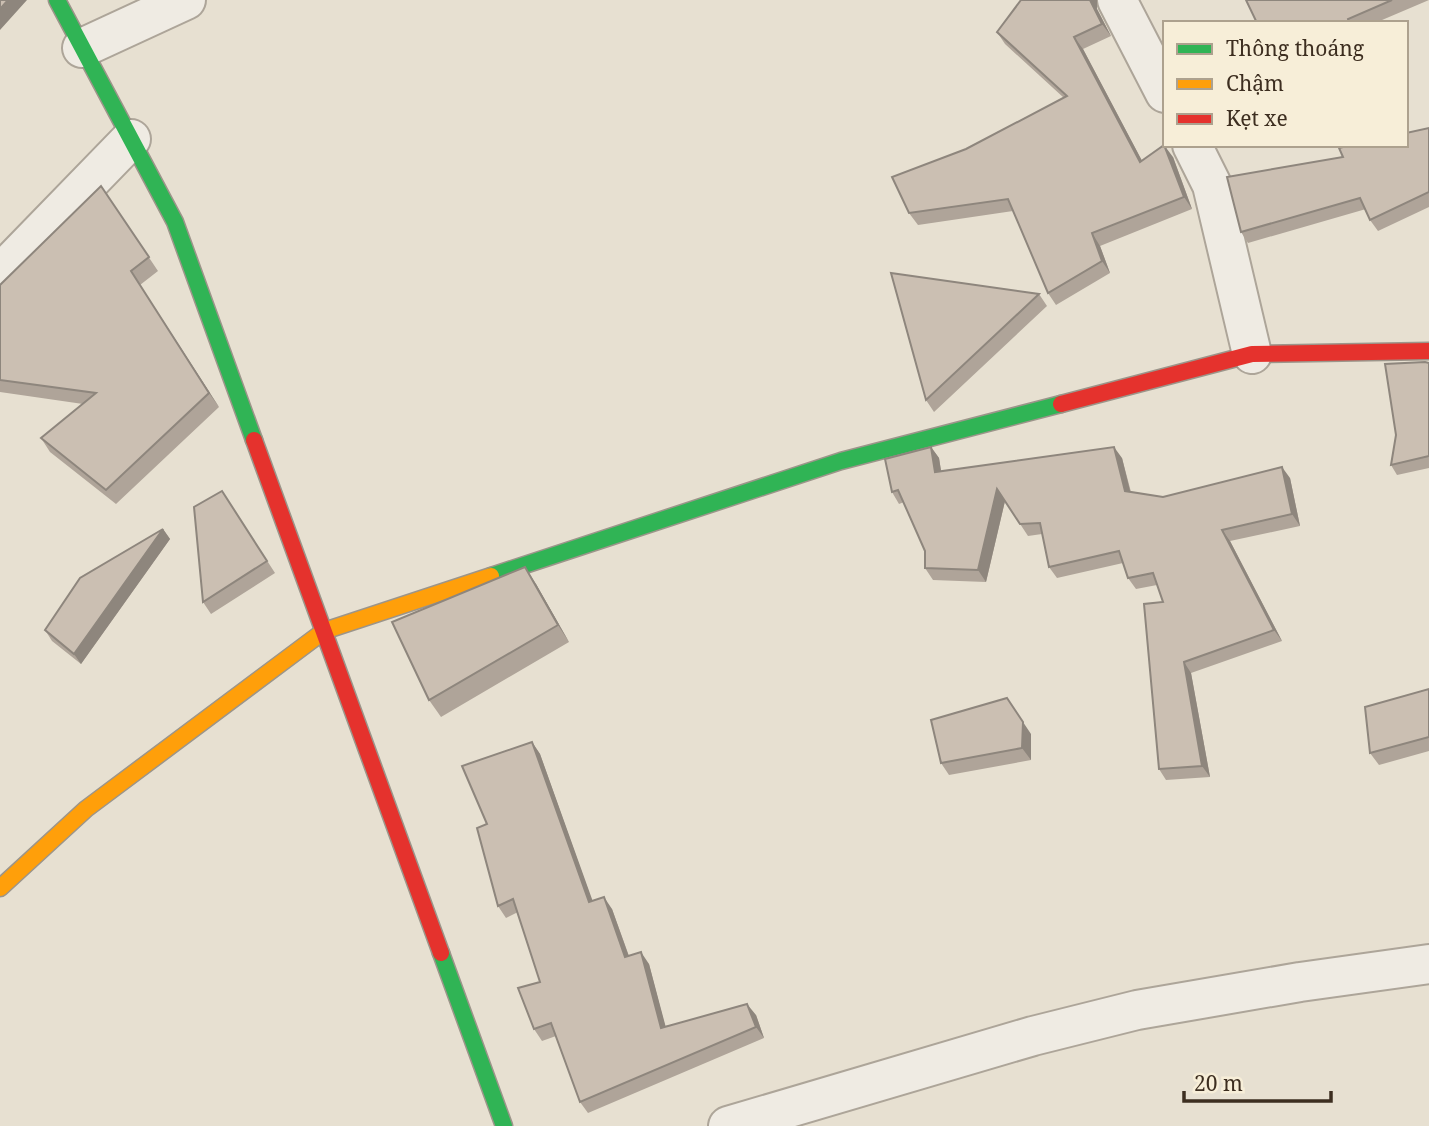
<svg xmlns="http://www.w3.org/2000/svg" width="1429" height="1126" font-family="'Noto Serif',serif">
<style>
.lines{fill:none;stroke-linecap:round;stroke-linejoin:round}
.street-casing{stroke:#ada599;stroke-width:42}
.fast-casing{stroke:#9c958a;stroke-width:19}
.slow-casing{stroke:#9c958a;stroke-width:19}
.jam-casing{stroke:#9c958a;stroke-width:19}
.street{stroke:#efebe3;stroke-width:38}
.fast{stroke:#30b455;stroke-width:16}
.slow{stroke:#ff9f0a;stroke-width:16}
.jam{stroke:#e5322d;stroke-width:16}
.wall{fill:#afa499}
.shaded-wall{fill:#8e867d}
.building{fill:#cbbfb2;stroke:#8e867d;stroke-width:2}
</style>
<rect width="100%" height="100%" fill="#e7e0d1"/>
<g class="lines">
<!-- street casing -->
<g class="street-casing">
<path id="street" d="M1117,0L1165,93
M82,48L186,0
M1192,145L1212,185L1252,354
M0,274L131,139
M728,1126L1033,1036L1137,1010L1300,982L1429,964"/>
</g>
<!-- fast casing -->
<g class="fast-casing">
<path id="fast" d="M57,0L175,222L254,440
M491,576L841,461L1061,404
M441,953L504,1126"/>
</g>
<!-- slow casing -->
<g class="slow-casing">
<path id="slow" d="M0,888L86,809L324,631L491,576"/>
</g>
<!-- jam casing -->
<g class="jam-casing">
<path id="jam" d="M1061,404L1252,354L1429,351
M254,440L441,953"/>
</g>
<!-- street -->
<use href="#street" class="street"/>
<!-- fast -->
<use href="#fast" class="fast"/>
<!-- slow -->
<use href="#slow" class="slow"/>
<!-- jam -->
<use href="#jam" class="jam"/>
</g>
<!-- wall -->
<path class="wall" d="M1021,0H1097V9L1111,36L1083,49L1142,161L1173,157L1192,209L1100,246L1110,273L1056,305L1048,293L1013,211L918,225L909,213L966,149L1064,98L1005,44L997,32Z
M1246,0H1429L1375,23H1257Z
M1429,128V207L1378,231L1370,220L1366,209L1248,243L1241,232Z
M101,186L158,271L140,285L219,407L116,504L50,452L41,438L83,404L0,392V285Z
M1039,294L1047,306L934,412L926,400Z
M1429,363V468L1397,475L1391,465Z
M931,447L939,458L941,471L1122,458L1131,492L1163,497L1290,478L1300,526L1230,541L1282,641L1191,673L1210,777L1166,780L1159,769L1163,602L1157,585L1136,589L1128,578L1123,563L1057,578L1049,567L1042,534L1028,536L1005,501L986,582L933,580L925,568V551L904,502L899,504L892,492Z
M222,491L275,573L211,614L203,602Z
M163,529L170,539L81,664L52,641L45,630Z
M536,584L569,642L441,717L429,700Z
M1429,689V751L1379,765L1370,753Z
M1031,734V760L949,775L941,763Z
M532,742L540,754L592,901L612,909L629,956L649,964L665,1026L756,1015L764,1038L588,1113L580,1102L556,1036L542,1041L534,1029L540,982L518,912L506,918L498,906Z"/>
<!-- shaded-wall -->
<path class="shaded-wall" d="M8,0H27L0,30V9Z
M1090,0H1097V9L1111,36L1102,24Z
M1074,37L1083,49L1149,174L1140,162Z
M1164,145L1173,157L1192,209L1184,197Z
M1092,233L1100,246L1110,273L1102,261Z
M131,271L140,285L219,407L209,393Z
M931,447L939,458L943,483L935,472Z
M1114,447L1122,458L1133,503L1125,491Z
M1282,467L1290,478L1300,526L1292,514Z
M997,489L1005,501L986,582L978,570Z
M163,529L170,539L81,664L74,654Z
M1222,530L1230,541L1282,641L1274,630Z
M525,567L536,584L569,642L558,625Z
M1184,662L1191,673L1210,777L1202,766Z
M1007,698L1031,734V760L1022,748Z
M532,742L540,754L597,913L589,902Z
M604,897L612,909L633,968L625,957Z
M641,952L649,964L669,1039L661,1028Z
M747,1004L756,1015L764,1038L756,1027Z"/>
<!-- building -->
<path class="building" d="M0,0H8L0,9Z
M1021,0H1090L1102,24L1074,37L1140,162L1164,145L1184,197L1092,233L1102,261L1048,293L1008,199L909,213L892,177L966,149L1067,96L997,32Z
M1246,0H1392L1348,19L1349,23H1257Z
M1429,128V192L1370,220L1360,198L1241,232L1227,177L1343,157L1339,148L1351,145H1406V133Z
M101,186L149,257L131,271L209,393L106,490L41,438L96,393L0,380V285Z
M891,273L1039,294L926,400Z
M1425,362L1429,363V456L1391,465L1396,435L1385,364Z
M931,447L935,472L1114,447L1125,491L1163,497L1282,467L1292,514L1222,530L1274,630L1184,662L1202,766L1159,769L1144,604L1163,602L1153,573L1128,578L1119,551L1049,567L1040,523L1020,524L997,489L978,570L925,568V551L898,490L892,492L885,459Z
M222,491L267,561L203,602L194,507Z
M163,529L74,654L45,630L80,578Z
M525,567L558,625L429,700L392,622Z
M1429,689V737L1370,753L1365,707Z
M1007,698L1023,722L1022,748L941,763L931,720Z
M532,742L589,902L604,897L625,957L641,952L661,1028L747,1004L756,1027L580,1102L551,1023L534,1029L518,988L540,982L513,899L498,906L477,828L487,824L462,766Z"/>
<!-- legend -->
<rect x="1163" y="21" width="245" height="126" fill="#f7eed8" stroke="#ada18e" stroke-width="2"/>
<rect x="1177" y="44" width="35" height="10" fill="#30b455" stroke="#ada18e" stroke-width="2"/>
<text x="1226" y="56" font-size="21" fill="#3d2e20">Thông thoáng</text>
<rect x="1177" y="79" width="35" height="10" fill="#ff9f0a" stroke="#ada18e" stroke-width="2"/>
<text x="1226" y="91" font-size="21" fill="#3d2e20">Chậm</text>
<rect x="1177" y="114" width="35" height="10" fill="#e5322d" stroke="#ada18e" stroke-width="2"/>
<text x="1226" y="126" font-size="21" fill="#3d2e20">Kẹt xe</text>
<!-- scale -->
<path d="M1184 1091v10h147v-10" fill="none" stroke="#3d2e20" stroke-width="3.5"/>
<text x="1194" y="1091" font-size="21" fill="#3d2e20" stroke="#f7eed8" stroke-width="5" paint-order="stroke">20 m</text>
</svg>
